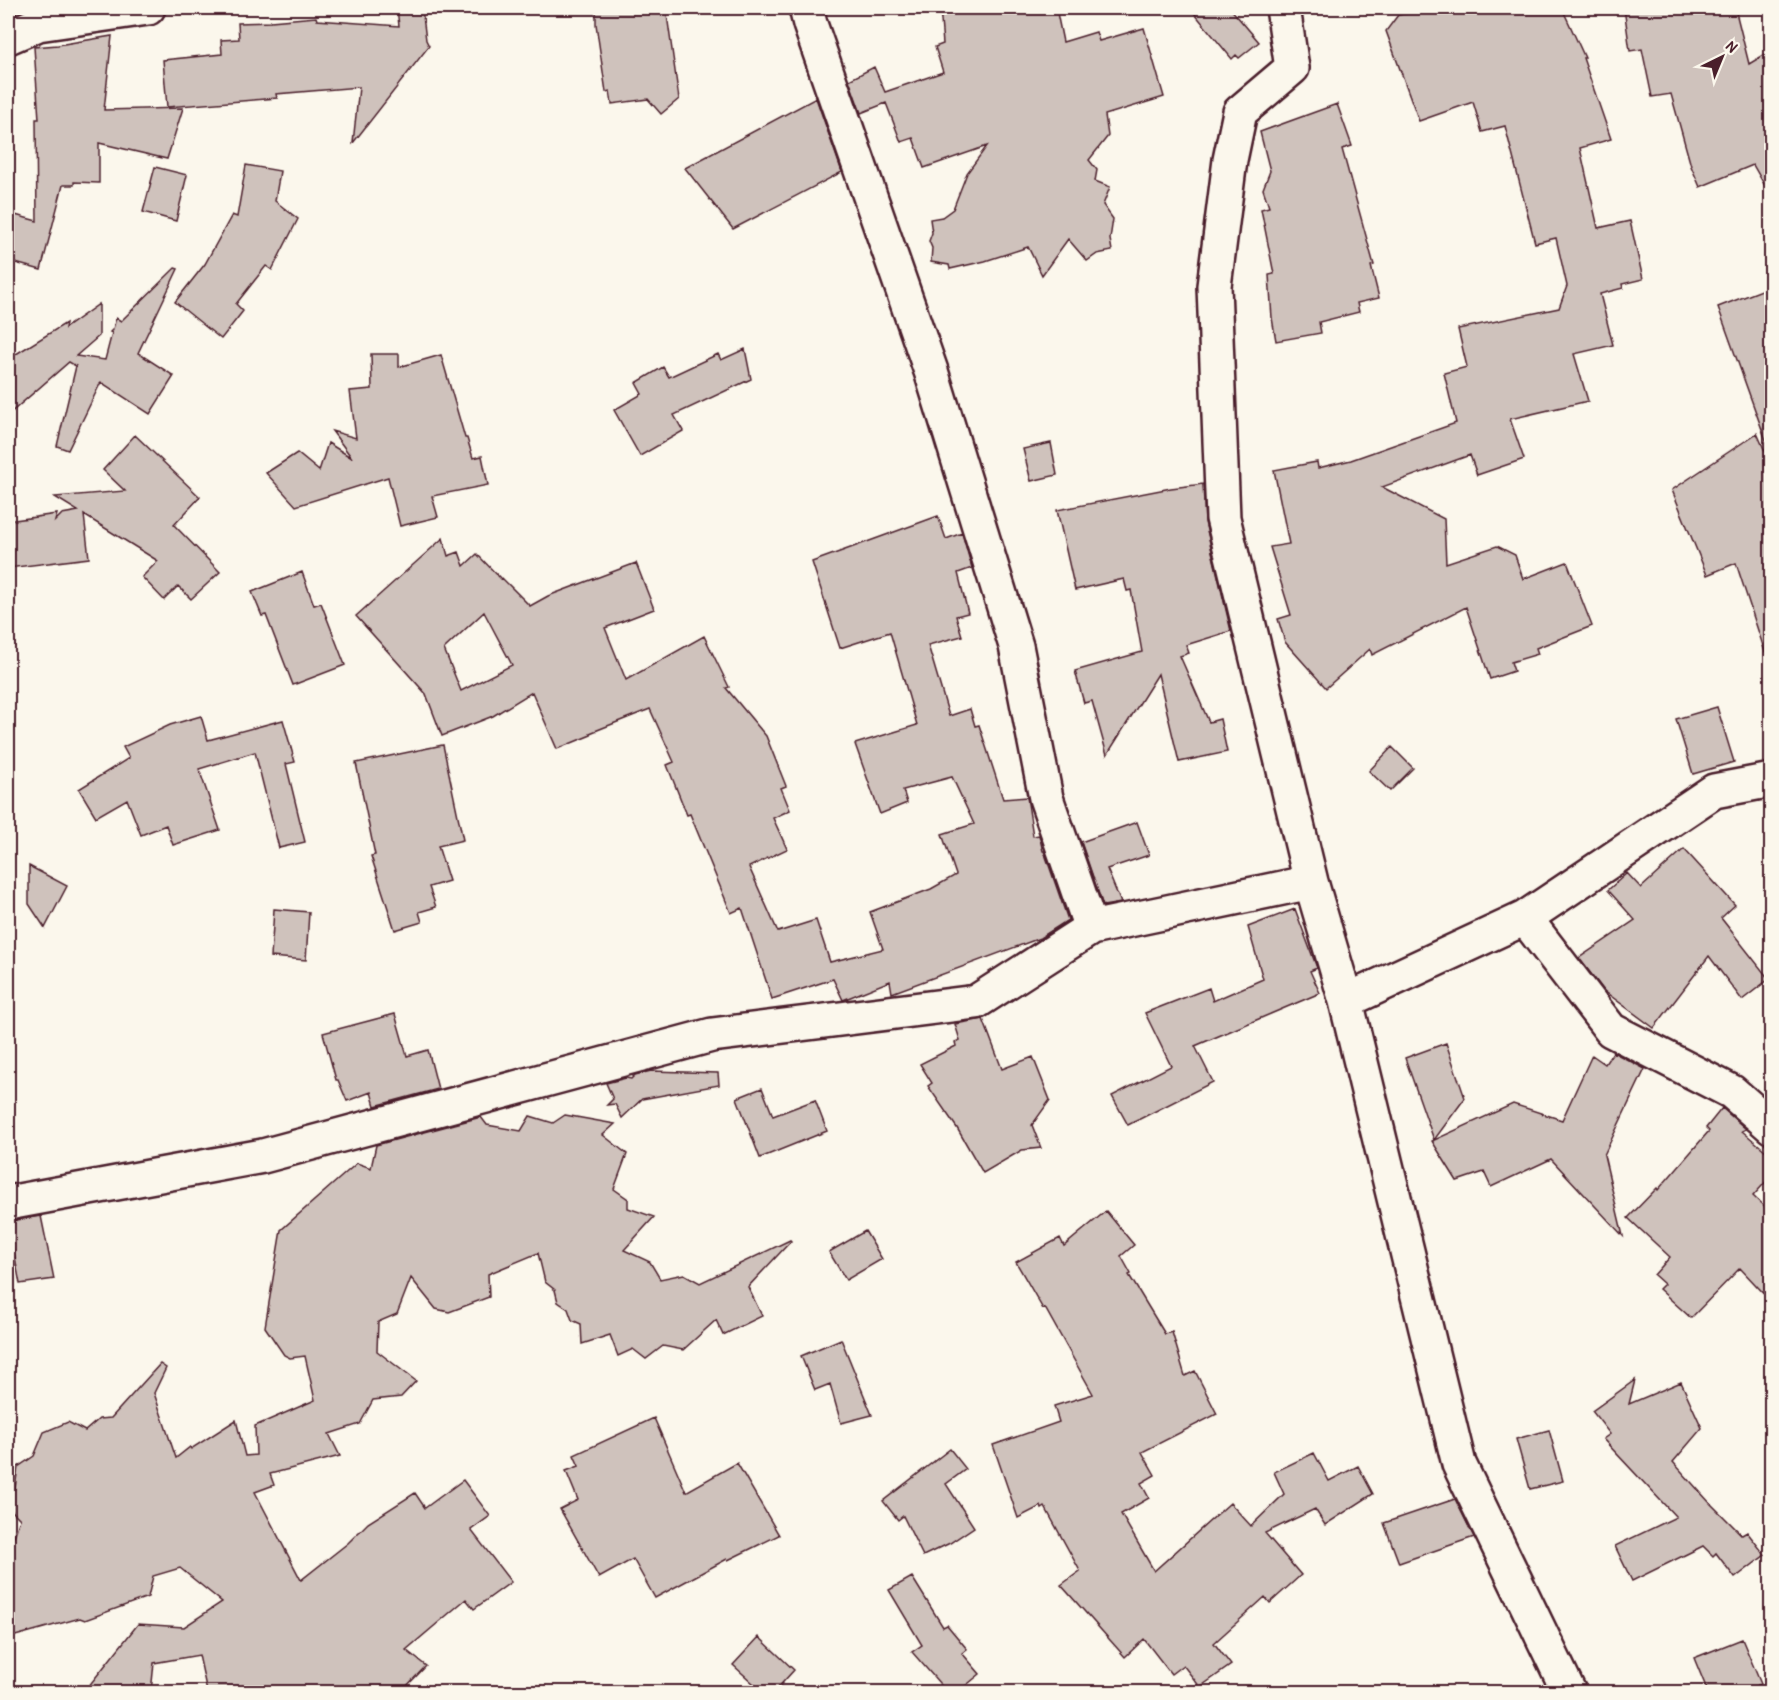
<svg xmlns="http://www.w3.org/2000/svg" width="1779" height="1700" font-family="'Patrick Hand',sans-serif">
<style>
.building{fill:#cfc2bc;stroke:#4a1f2b;stroke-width:1.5;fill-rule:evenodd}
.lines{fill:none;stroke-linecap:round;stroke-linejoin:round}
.minor-casing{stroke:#4a1f2b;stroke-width:38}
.minor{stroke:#fbf7ec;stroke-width:33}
</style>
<rect width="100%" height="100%" fill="#fbf7ec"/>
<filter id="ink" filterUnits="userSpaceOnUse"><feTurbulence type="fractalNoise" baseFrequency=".0167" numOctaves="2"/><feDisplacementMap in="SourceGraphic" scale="12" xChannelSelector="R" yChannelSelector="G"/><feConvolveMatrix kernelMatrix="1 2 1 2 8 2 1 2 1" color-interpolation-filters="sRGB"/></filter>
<g filter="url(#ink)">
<!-- building -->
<path class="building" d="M397,8H422L426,40L429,46L353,143L359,87L276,94L277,98L167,107L163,60L222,54L221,40L239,39L238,23L271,22V21L316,17L317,20L399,26Z
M596,8H666L679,99L661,114L648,99L612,104L610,91L606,92L596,24Z
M940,8H1056L1063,42L1096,32L1099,41L1144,28L1164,97L1105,115L1108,136L1089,160L1097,170L1095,181L1110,187L1103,205L1113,219L1110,239L1112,251L1097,254L1087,261L1068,239L1042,275L1028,247L985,261L950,269L949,265L931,262L932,248L929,241L932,233L930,219L942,217L953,209L967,173L987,146L924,168L913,138L901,142L886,103L861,113L849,80L874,67L885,92L943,72L935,47L943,44Z
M1190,8H1230L1259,42L1239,58L1236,55L1232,59Z
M1440,8H1562L1585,58H1583L1611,139L1580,148L1598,228L1630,221L1643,279L1622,284L1623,288L1600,294L1613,345L1574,354L1588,401L1510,419L1524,459L1477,475L1470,455L1382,487L1444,519L1446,563L1497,546L1515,555L1523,579L1567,562L1592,626L1536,648L1538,654L1511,662L1514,671L1490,679L1466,607L1372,655L1370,649L1326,688L1285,642L1278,619L1291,615L1270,547L1289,544L1274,470L1317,462L1318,468L1351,460L1456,423L1444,373L1467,367L1458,329L1559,308L1567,286L1556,238L1535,243L1505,126L1482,132L1473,102L1419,121L1386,31L1398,15Z
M1624,8H1735L1749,64L1772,50V198L1753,165L1700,187L1691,166L1671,94L1652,97L1642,49L1630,51Z
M112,36L104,110L183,108L167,159L99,143V183L74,182V185H63L41,270L8,261V213L37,221L36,119H39L34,47L58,45Z
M816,98L842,172L733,229L685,168Z
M1337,104L1352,146L1342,149L1374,265L1371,266L1379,298L1357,303L1359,312L1319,322L1321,333L1276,341L1272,318L1269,275L1274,274L1261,209L1269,207L1263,189L1270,171L1260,132Z
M246,165L280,171L275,201L298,219L272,270L266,266L236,304L243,311L221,339L175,302L205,264L232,215L237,217Z
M155,167L187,175L176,221L143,212Z
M175,268L178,269L138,353L174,376L150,414L101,382L68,450L57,446L76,366L69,362L8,415V359L66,323L65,328L99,304V336L76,356L105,360L112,333L110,332L113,329L116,318L121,321Z
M1772,286V445L1768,446L1718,307Z
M745,349L751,379L674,415L683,431L640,456L614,410L642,394L636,383L663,367L669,377L718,354L721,360Z
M371,354H399V367L441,355L465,438H467L473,458L482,456L488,485L432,496L438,517L400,526L388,477L296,506L266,473L297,453L319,471L328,443L352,458L332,431L356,438L350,391L372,389Z
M1757,433L1772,467V654L1766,655L1736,563L1707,575L1672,490Z
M135,435L200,497L174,525L220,572L191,599L178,586L164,600L142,577L158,561L84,515L89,558L8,568V521L57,514L55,521L62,514L78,511L55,497L125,491L103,470Z
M1051,443L1057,475L1031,481L1023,449Z
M1203,484L1205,522L1231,631L1186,645L1189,653L1180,656L1209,722L1220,719L1227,752L1179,762L1158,674L1107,755L1092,701L1084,703L1075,671L1142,652L1131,590L1127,591L1124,579L1075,590L1057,510L1171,488Z
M938,516L946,539L962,533L972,568L958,573L968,613L956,616L962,636L928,645L949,716L970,709L975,726L979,725L1003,799L1027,797L1033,836L1039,835L1043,851H1044L1068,920L1040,938L892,993L890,981L843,1000L833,979L772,999L742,908L731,913L690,814L687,815L667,765L674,762L650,709L590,733L591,735L557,749L532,692L493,716L442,736L426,694L356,616L443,538L448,556L459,552L464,566L477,554L501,579L502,578L530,606L548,596L636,563L654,609L605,628L626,680L704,636L729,687L726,688L766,736L786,786L781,788L790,810L773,818L787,849L749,867L778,932L816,920L830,962L883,949L870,912L931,889L956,875L942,834L974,824L952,777L903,790L907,803L880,814L855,744L917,725L890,632L840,648L812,562ZM484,612L512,665L461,691L444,649Z
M302,572L314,605L321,603L345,665L293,685L266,615L262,616L252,592Z
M1717,707L1734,762L1693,774L1676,719Z
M201,716L208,740L283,720L295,762L286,764L305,842L279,848L255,752L199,769L220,830L173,845L166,825L141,835L127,799L96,817L79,789L129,758L123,747L170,725Z
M443,745L463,840L438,846L449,881L429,887L436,907L419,912L422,922L395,930L371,856L375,855L356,763Z
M1392,747L1413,768L1390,791L1369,771Z
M1137,822L1149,855L1107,869L1121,903L1103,906L1081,842Z
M1684,849L1735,905L1721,918L1769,979L1742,1000L1709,956L1654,1028L1604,991L1579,958L1635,920L1608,890L1627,873L1641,888Z
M29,866L67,886L45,928L29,904Z
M274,909L309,912L306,960L271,957Z
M1295,909L1317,968L1310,971L1320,993L1195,1046L1213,1082L1128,1125L1112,1096L1171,1066L1145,1013L1209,988L1213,1001L1263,979L1248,927Z
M395,1014L407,1056L428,1050L438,1089L375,1106L371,1092L347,1101L338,1080H336L323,1033Z
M983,1019L1002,1069L1033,1057L1050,1100L1032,1125L1041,1148L1022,1150L983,1173L957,1128L928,1086L932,1083L920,1064L956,1046L955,1042L960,1040L955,1024Z
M1446,1043L1465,1098L1434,1140L1405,1058Z
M1613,1052L1645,1069L1604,1155L1623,1236L1551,1159L1491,1187L1484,1172L1457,1181L1432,1141L1513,1104L1562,1120L1592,1055L1605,1064Z
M651,1071L718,1073L719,1085L642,1099L622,1118L615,1104L607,1105L613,1099L606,1083L626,1078L631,1079L635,1075Z
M762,1088L773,1116L815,1100L827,1131L760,1158L737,1098Z
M1722,1108L1746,1129L1742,1131L1772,1156V1175L1753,1196L1772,1214V1302L1740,1268L1691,1318L1659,1289L1664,1284L1654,1275L1670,1257L1628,1218L1657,1188L1658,1190L1709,1131L1706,1128Z
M565,1115L615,1124L603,1135L627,1154L614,1189L628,1199V1208L654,1217L624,1250L650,1262L660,1279L684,1274L700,1283L790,1240L791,1241L748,1287L762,1316L723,1335L716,1320L683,1350L663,1346L646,1359L633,1349L618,1356L610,1335L582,1344L581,1324L572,1320L568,1309L558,1302L555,1290L545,1282L538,1253L488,1274L489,1297L449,1312L436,1309L411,1278L397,1314L378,1322L377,1351L416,1381L401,1397L373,1400L360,1424L329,1434L340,1456L270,1474L274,1485L255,1492L301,1580L348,1543L368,1523L415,1493L425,1508L463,1480L490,1516L471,1530L511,1582L474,1609L466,1599L406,1650L426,1666L401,1692H207L199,1655L154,1663L151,1692H84L138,1624L184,1627L222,1602L180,1568L153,1576L148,1597L85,1620L80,1618L8,1638V1554L20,1519L8,1507V1492L15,1488L18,1467L34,1456L44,1432L68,1422L85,1431L99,1419L111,1418L160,1364L166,1368L154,1393L176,1458L190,1447L191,1449L236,1420L245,1456L256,1455L255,1426L315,1400L305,1356L290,1358L284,1355L265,1327L281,1230L357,1163L371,1168L376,1145L481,1117L487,1125L521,1131L530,1116L553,1123Z
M1106,1211L1134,1245L1121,1256L1131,1274L1129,1275L1165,1334L1172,1332L1185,1376L1195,1371L1217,1414L1142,1452L1155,1475L1141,1483L1149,1498L1121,1514L1154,1571L1230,1503L1251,1526L1284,1494L1274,1472L1314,1453L1329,1481L1358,1466L1373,1494L1325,1525L1315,1509L1265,1533L1301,1575L1270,1603L1265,1597L1214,1643L1231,1665L1200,1687L1183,1665L1171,1674L1144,1639L1125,1657L1061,1585L1080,1571L1045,1507L1042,1509L1041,1506L1018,1518L993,1445L1059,1422L1054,1406L1093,1394L1045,1308L1043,1309L1016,1262L1060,1238L1064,1246Z
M41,1216L54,1279L20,1284L8,1221Z
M865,1231L882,1259L846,1280L829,1252Z
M841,1339L872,1415L841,1423L830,1384L815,1390L801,1356Z
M1635,1380L1629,1404L1681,1382L1702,1428L1673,1462L1710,1503L1742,1535L1747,1532L1765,1555L1735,1578L1716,1553L1713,1556L1703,1546L1632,1581L1615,1546L1676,1517L1603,1439L1610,1434L1592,1411Z
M654,1418L686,1492L737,1463L779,1535L728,1560L727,1559L655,1598L633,1559L599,1578L560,1509L578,1500L566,1471L579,1466L574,1455Z
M1549,1430L1563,1481L1530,1489L1516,1439Z
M950,1449L966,1469L946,1484L974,1527L950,1543L923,1556L903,1516L898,1520L883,1501Z
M1455,1499L1474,1537L1399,1563L1384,1523Z
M912,1577L943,1627L947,1625L967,1649L962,1653L980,1674L958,1692H947L912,1652L922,1645L889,1590Z
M759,1637L794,1670L774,1692H763L733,1665Z
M1742,1639L1761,1684L1741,1692H1708L1694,1658Z"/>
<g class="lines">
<!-- minor casing -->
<g class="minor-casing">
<path id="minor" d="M806,8L810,24L931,371L1016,646L1046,798L1091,928
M1283,8L1292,68L1240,112L1230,160L1214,286L1223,518L1311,882L1346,1001L1459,1464L1569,1692
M8,37L38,24L148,8
M1525,918L1611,1030L1732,1092L1772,1127
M1346,1001L1525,918L1714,791L1772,780
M8,1203L263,1156L712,1035L976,1002L1091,928L1311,882"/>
</g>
<!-- minor -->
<use href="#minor" class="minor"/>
</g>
</g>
<!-- margin -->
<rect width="1779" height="1700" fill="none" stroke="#fbf7ec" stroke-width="30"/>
<rect x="15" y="15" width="1749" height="1670" fill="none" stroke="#4a1f2b" stroke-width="2" filter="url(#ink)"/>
<!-- north arrow -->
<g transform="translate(1722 57) rotate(43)" stroke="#fbf7ec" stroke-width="4.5" paint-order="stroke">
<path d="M0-4.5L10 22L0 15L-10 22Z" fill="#4a1f2b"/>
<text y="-9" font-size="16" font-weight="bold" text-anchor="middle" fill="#4a1f2b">N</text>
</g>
</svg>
